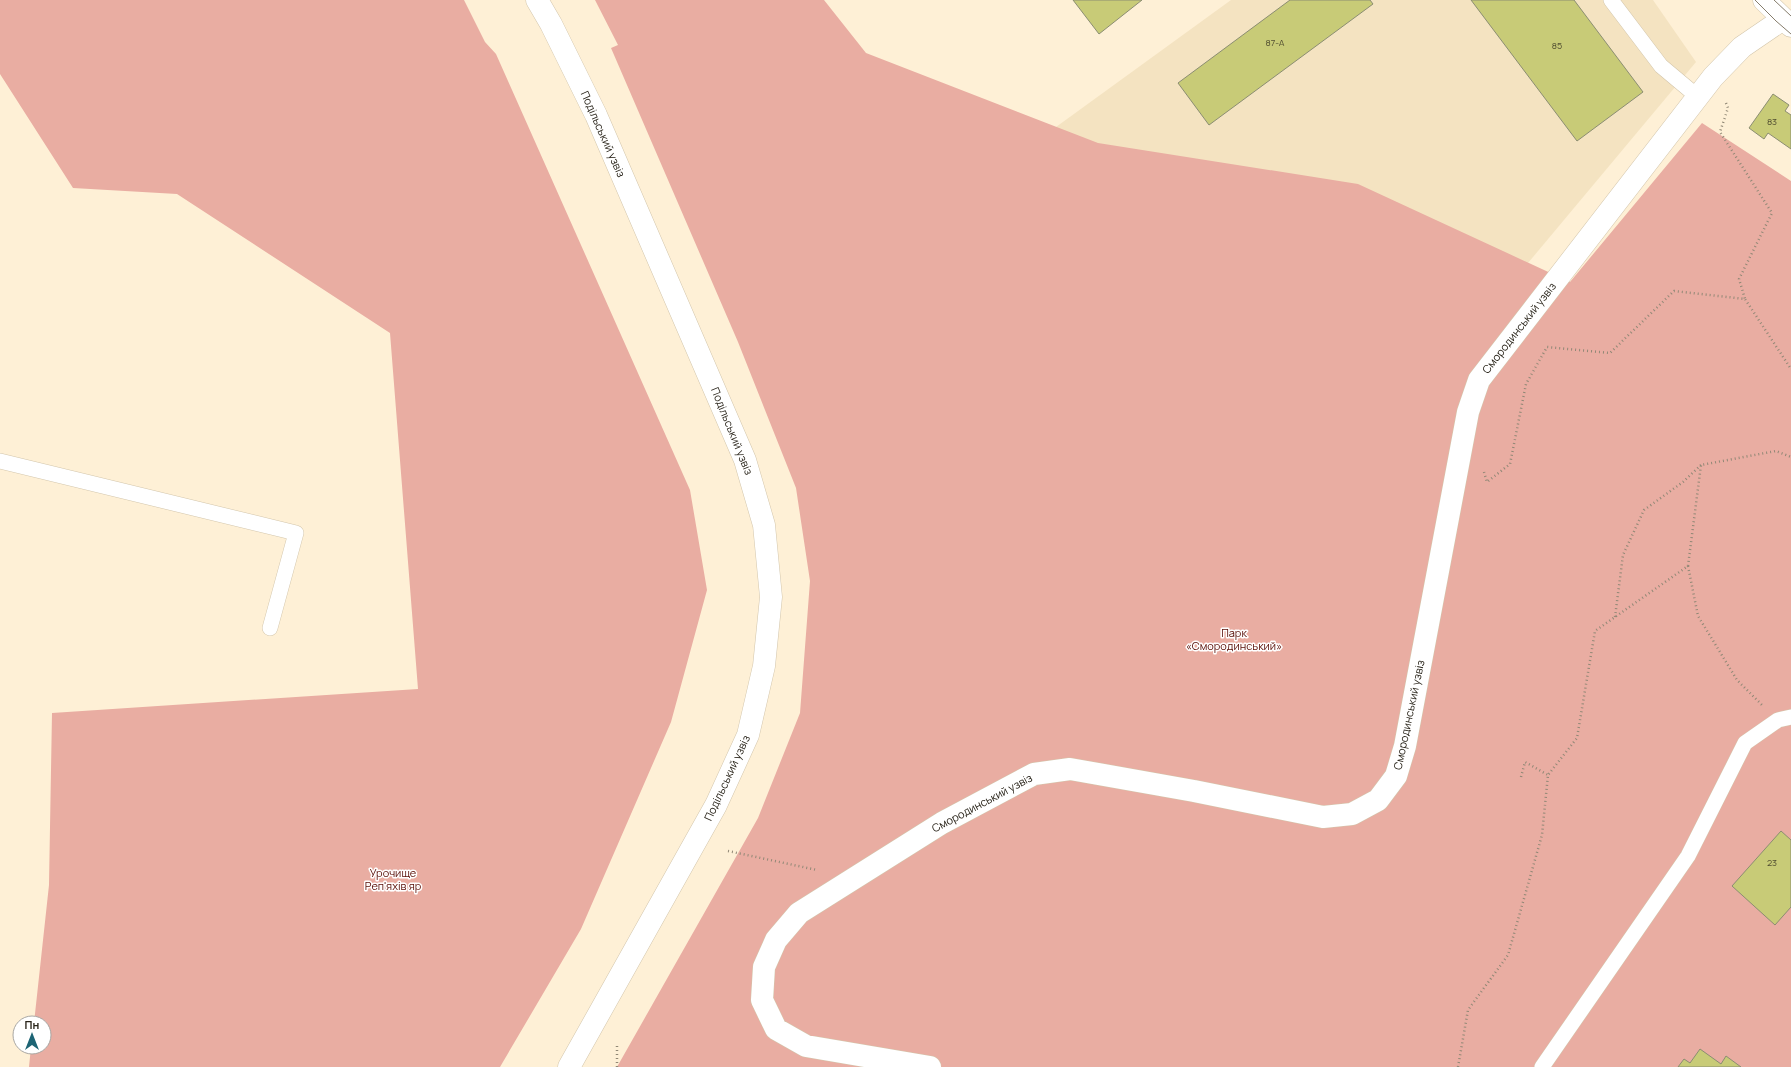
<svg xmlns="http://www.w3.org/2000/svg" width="1791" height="1067" font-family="Manrope,sans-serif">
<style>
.built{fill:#f4e3c1}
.green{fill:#e9ada2}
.building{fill:#c8cb77;stroke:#8b8d72}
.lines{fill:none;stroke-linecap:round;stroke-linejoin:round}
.service-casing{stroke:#d3c6ac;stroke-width:16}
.minor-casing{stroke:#d3c6ac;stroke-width:23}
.tertiary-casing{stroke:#d3c6ac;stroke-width:23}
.secondary-casing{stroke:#d3c6ac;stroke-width:23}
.path{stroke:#918876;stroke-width:2.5;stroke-dasharray:1 3;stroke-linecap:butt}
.service{stroke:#fff;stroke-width:15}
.minor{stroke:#fff;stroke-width:22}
.tertiary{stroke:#fff;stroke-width:22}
.secondary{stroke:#fff;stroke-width:22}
.tram{stroke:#867d6c;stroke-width:1}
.labels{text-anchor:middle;stroke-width:3;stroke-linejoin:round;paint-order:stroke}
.number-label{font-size:9px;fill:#514e31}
.street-label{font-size:11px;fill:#29241a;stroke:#fff}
.park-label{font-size:11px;fill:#570b04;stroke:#fff}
</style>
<rect width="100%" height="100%" fill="#fef0d6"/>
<!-- built -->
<path class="built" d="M1231,0H1653L1696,62L1513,281L1056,131V127Z"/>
<!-- green -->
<path class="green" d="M0,0H464L485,42L496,54L690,490L707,590L671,722L581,929L500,1067H29L31,1047H44V1023H34L49,885L52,713L418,689L390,333L177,194L73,188L0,74Z
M595,0H824L866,53L1098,143L1358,184L1570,282L1702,123L1791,181V1067H617L758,818L800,713L810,581L796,488L738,342L611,48L618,45Z"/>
<!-- building -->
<path class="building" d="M1073,0H1142L1099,34Z
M1290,0H1370L1373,4L1209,125L1178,83Z
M1471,0H1574L1643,92L1577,141Z
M1773,94L1789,105L1785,111L1791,115V149L1768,133L1764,139L1749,128Z
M1781,831L1791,840V907L1775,925L1732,886Z
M1700,1049L1721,1064L1726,1056L1741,1067H1678L1684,1059L1690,1063Z"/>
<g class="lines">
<!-- service casing -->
<g class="service-casing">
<path id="service" d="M1611,0L1661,66L1698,97
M0,461L296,533L270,628
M1542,1067L1688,856L1745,743L1778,720L1791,717"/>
</g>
<!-- minor casing -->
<g class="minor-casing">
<path id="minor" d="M930,1067L806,1046L776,1029L762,1000L764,967L776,940L799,913L942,823L1034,774L1070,769L1194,791L1323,817L1352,814L1378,800L1396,776L1405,746L1468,412L1479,380L1713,77L1742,47L1783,19"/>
</g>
<!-- tertiary casing -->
<g class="tertiary-casing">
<path id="tertiary" d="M537,0L551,24L596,115L745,460L764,525L771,597L764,666L748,735L716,805L569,1067"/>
</g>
<!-- secondary casing -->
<g class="secondary-casing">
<path id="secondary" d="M1764,0L1791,26"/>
</g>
<!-- path -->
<path class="path" d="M1726,103L1728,108L1720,132L1772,213L1739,279L1745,299
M1484,472L1487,482L1510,464L1526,384L1547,347L1610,353L1674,291L1745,299L1791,369
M1688,566L1698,616L1737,680L1762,705
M1615,617L1623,555L1644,510L1683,482L1701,465
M1521,777L1525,762L1548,775
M728,851L817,870
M617,1067V1045
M1458,1067L1468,1010L1508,955L1542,835L1548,775L1577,738L1595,631L1688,566L1701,465L1776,451L1791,457"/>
<!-- service -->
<use href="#service" class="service"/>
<!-- minor -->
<use href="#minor" class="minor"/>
<!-- tertiary -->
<use href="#tertiary" class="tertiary"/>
<!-- secondary -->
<use href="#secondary" class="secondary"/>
<!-- tram -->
<path class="tram" d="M1755,0L1776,21L1791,34
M1774,0L1791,16"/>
</g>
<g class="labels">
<!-- number labels -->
<g class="number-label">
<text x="1275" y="46">87-А</text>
<text x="1557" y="49">85</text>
<text x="1772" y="125">83</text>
<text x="1772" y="866">23</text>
</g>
<!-- street labels -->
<g class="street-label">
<text transform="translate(603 134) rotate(66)" y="4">Подільський узвіз</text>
<text transform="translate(1519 328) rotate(-52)" y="4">Смородинський узвіз</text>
<text transform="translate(732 431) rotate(68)" y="4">Подільський узвіз</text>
<text transform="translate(1409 715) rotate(-78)" y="4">Смородинський узвіз</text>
<text transform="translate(727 778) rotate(-65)" y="4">Подільський узвіз</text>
<text transform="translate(982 803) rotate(-28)" y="4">Смородинський узвіз</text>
</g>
<!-- park labels -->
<g class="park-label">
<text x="1234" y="637">Парк<tspan x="1234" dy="13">«Смородинський»</tspan></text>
<text x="393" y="877">Урочище<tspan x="393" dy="13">Реп'яхів яр</tspan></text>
</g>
</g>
<!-- north arrow -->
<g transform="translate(32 1035)"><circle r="19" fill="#ffffff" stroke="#a9a7a3"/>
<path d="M0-3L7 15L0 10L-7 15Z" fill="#1d6474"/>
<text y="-6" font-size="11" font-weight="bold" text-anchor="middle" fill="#29241a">Пн</text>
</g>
</svg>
